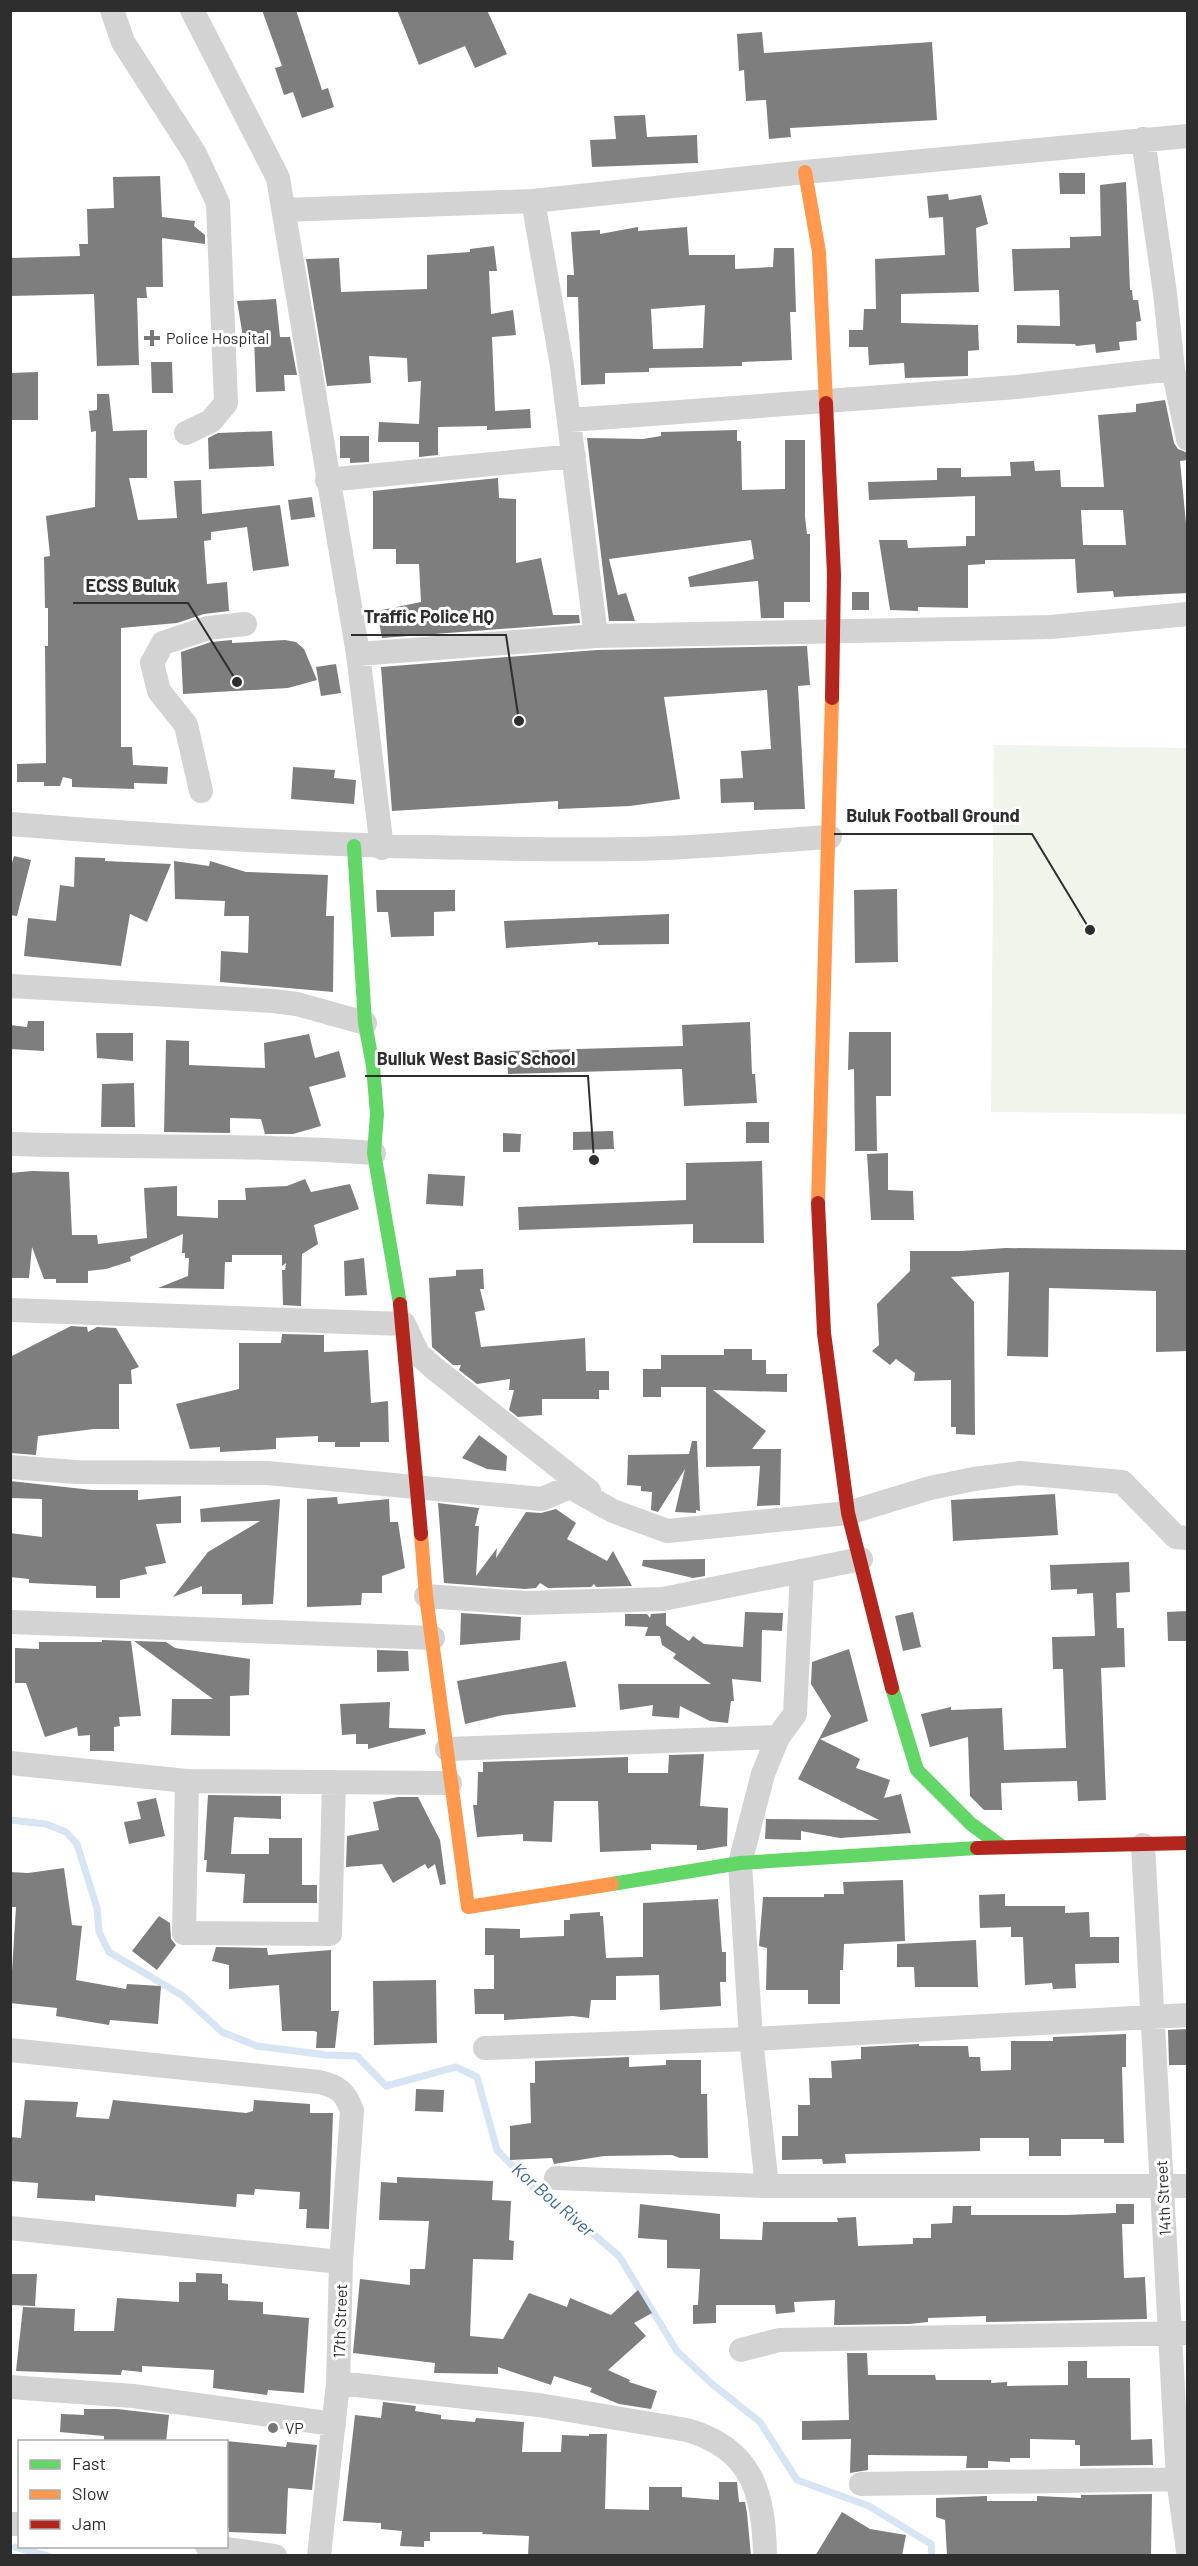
<svg xmlns="http://www.w3.org/2000/svg" width="1198" height="2566" font-family="Barlow,sans-serif">
<style>
.green{fill:#eff5eb}
.lines{fill:none;stroke-linecap:round;stroke-linejoin:round}
.stream{stroke:#d7e4f3;stroke-width:7}
.building{fill:#7e7e7e;fill-rule:evenodd}
.street{stroke:#d3d3d3;stroke-width:24}
.fast{stroke:#63d668;stroke-width:14}
.slow{stroke:#ff974d;stroke-width:14}
.jam{stroke:#b3261e;stroke-width:14}
.poi-dot{fill:#777;stroke:#fff;stroke-width:2}
.labels{text-anchor:middle;stroke-width:6;stroke-linejoin:round;paint-order:stroke}
.poi-label{font-size:16px;fill:#2e2e2e;stroke:#fff;text-anchor:start}
.street-label{font-size:16px;fill:#2e2e2e;stroke:#fff}
.water-label{font-size:18px;font-style:italic;fill:#376696;stroke:#fff}
.leader{fill:none;stroke:#2e2e2e;stroke-width:2}
.callout-dot{fill:#2e2e2e;stroke:#fff;stroke-width:2}
.callout-label{font-size:18px;text-anchor:middle;font-weight:bold;fill:#2e2e2e;stroke:#fff;stroke-width:6;stroke-linejoin:round;paint-order:stroke}
</style>
<rect width="100%" height="100%" fill="#fff"/>
<!-- green -->
<path class="green" d="M994,745L1187,748V1114L991,1112Z"/>
<g class="lines">
<!-- stream -->
<path class="stream" d="M10,1820L46,1824L66,1832L77,1844L97,1908L99,1932L109,1952L183,1996L222,2032L257,2046L326,2055L357,2056L386,2086L456,2067L477,2077L497,2150L538,2192L584,2226L619,2256L677,2351L712,2384L760,2422L797,2480L869,2506L931,2544L932,2556
M15,2547L48,2556"/>
</g>
<!-- building -->
<path class="building" d="M262,10H296L322,90L328,88L334,107L302,118L293,92L284,95L275,68L282,66Z
M397,10H487L507,54L475,68L465,46L419,65Z
M762,32L764,53L932,42L937,120L790,128L791,137L769,139L766,100L746,101L744,70L739,71L737,34Z
M645,115L647,137L697,135L698,163L592,167L590,140L616,139L614,116Z
M1059,173H1085V194H1060Z
M160,176L162,217L195,221L194,226L205,235V244L162,238L163,287H146L147,298H137L139,365L97,366L94,294L10,296V258L80,256L79,244H88L87,209L114,208L113,177Z
M1126,182L1130,290H1132L1133,300H1138L1141,321L1136,322L1137,340L1119,342L1120,350L1096,353L1095,344L1076,346L1075,344L1017,343V325L1060,326L1059,290L1014,291L1012,249L1070,248V237L1101,236L1100,185Z
M948,194L949,200L981,195L988,224L976,228L979,292L901,294V323L978,325L979,350L968,351V376L905,378L904,363L869,365L868,347H849V330H863L864,309H876L875,259L945,255L943,217L929,218L927,196Z
M638,227V231L687,227L689,255H735V269L773,267L774,248H794L796,312H790L792,360L742,362V366L649,368V372L605,373V384L581,385L578,297H567V275H574L571,232L600,230V234ZM705,305L703,348L653,349L651,309Z
M494,246L497,271H489L491,314L513,310L516,335L492,337L495,411L530,409L531,428L487,430V426L438,427V455L419,457V442H378L379,422L419,424L421,381L408,382L407,358L369,356L371,383L327,386L306,259L339,258L341,292L427,289V255L470,252V249Z
M276,299L280,337H290L297,375H284L285,391L256,392L254,336L243,337L237,301Z
M151,362H172L173,393H152Z
M38,372V420H10V373Z
M97,394H109L113,431L147,430V478H129L138,520L177,518L174,481L201,480L202,514L280,505L289,566L253,571L247,527L211,532V540L204,541L207,584L227,582L229,611L204,614L177,623L121,628V747H132L133,765L168,767L167,784L134,783V789L72,787V779L63,777L60,786H44V782H17V764L46,763L45,646H48V608H45L44,557L50,556L46,516L95,507L96,431L91,432L89,411L97,410Z
M1165,400L1174,443L1178,449L1188,453V460L1180,461L1188,544V593L1114,597L1113,591L1077,593L1075,559L985,560V564L968,565V608L918,607V611L890,610L879,540H907L908,548L966,546V536H975V496L869,500L868,482L937,480V468H961V477L1011,476L1010,462L1034,461L1035,471L1060,470L1061,487H1104L1098,415L1136,412V404ZM1081,510H1123L1126,545H1083Z
M737,430V441H741L742,490L785,489V440H805V517L807,534H810V602H784V618H761L758,581L690,587L688,577L754,559L751,540L609,559L618,595L626,593L635,621H609L587,438L643,439L661,436V432Z
M272,431L274,466L209,469L208,438L218,433Z
M340,436H369V462L350,463V458H340Z
M498,478L499,498L516,499V563L541,558L553,615H579L580,623L382,638L377,611L421,602L419,564H396V549H373V491Z
M312,497L315,517L291,520L288,500Z
M852,592H869V610H852Z
M232,640V643L285,640L296,642L304,649L317,680L288,688L183,694L181,652L211,642Z
M807,646L810,685L798,686L805,809L754,810V802L721,803L720,779L743,778L741,751L771,749L767,690L664,697L680,799L630,806L558,809V801L392,811L381,667L597,650Z
M336,664L341,693L321,696L316,667Z
M293,767L335,770L334,778L356,780L354,804L291,799Z
M14,856L31,860L17,916L10,915V870Z
M75,857L105,858V861L171,864L147,922L130,914L121,966L24,956L28,918L56,921L60,885L74,887Z
M174,861L209,866L210,861L246,872L328,875L326,916H334L333,992L220,982L221,951L248,953L249,916H224L225,901L175,899Z
M897,889L898,962L855,963L854,890Z
M376,890H455V911L434,912V936L391,937L388,912H377Z
M669,914V944L598,945V942L506,948L504,921Z
M28,1021H44V1051L10,1049V1025L27,1027Z
M750,1022L752,1074H755L757,1103L684,1106L682,1069L508,1074L507,1051L683,1046L682,1025Z
M849,1032H891V1096H876L877,1151H855L854,1069L848,1070Z
M96,1033H133V1061L97,1058Z
M309,1034L315,1058L339,1051L346,1077L309,1087L321,1126L293,1134H265L261,1119L230,1118V1133L164,1132L166,1040L189,1041V1065L265,1068L264,1043Z
M134,1083L135,1127H101L102,1084Z
M746,1122H769V1143H746Z
M613,1131L614,1149L573,1150V1132Z
M503,1133L521,1134L520,1152H503Z
M888,1153V1190L913,1191L914,1220H871L867,1154Z
M762,1161L764,1243H693V1224L519,1230L518,1207L686,1200V1163Z
M32,1171L69,1172L72,1235H97L98,1244L147,1238L144,1188L177,1186V1216L218,1218V1200H246L245,1188L287,1186L305,1179L311,1192L350,1184L359,1209L314,1225L318,1244L302,1254L301,1306L283,1305L282,1270H285L286,1263L282,1266V1255H232V1262H225L224,1289L158,1288L188,1276L189,1258H185V1253H182L183,1234L130,1257L131,1261L106,1269L88,1271V1283H56V1279H44L32,1247L29,1278H10V1173Z
M428,1174L465,1176L463,1206L426,1204Z
M1006,1248L1188,1250V1351L1156,1352V1291L1049,1288L1048,1357L1007,1356L1009,1272L951,1277L974,1302L975,1435L956,1434V1427H951V1380L914,1381L915,1373L896,1359L890,1365L872,1351L879,1345L877,1304L910,1271V1251H961Z
M364,1258L367,1295L345,1296L344,1261Z
M483,1269L484,1289H480L485,1310L475,1312L481,1347L585,1338L586,1371H609V1390H599V1399H542V1415L518,1417L509,1410L514,1390H509L510,1379L477,1384L459,1370L461,1365H453L432,1347L429,1278L456,1276V1270Z
M71,1326L87,1327L88,1332L97,1327L116,1328L139,1367L131,1370L132,1384H119V1429H94L38,1436L36,1455L10,1453V1357Z
M282,1334L324,1335V1352L368,1350L371,1403L388,1401L389,1442H360V1447H335V1442H318V1436L276,1438V1449L220,1452V1447L190,1449L176,1404L239,1389V1343H281Z
M724,1349H752V1360H766V1374H787V1392L713,1390L766,1431L752,1449H781L780,1505L757,1506L760,1466L706,1467V1387H661V1397H643V1369H661V1355H724Z
M479,1435L507,1456L506,1471L487,1469L462,1458Z
M692,1441H697L700,1511L696,1510V1513L675,1512L685,1469L658,1512L651,1510L652,1492L641,1491V1486L627,1485L628,1455L689,1454Z
M10,1481L92,1490H138V1500L181,1496V1523L156,1524L166,1563L145,1567L147,1574L120,1580V1598H96V1586L29,1583V1579L10,1577V1533L42,1537V1499L10,1498Z
M1055,1494L1058,1535L953,1541L951,1500Z
M337,1497L338,1504L389,1499L390,1522H398L405,1568L382,1576V1593H362L361,1605L307,1607V1499Z
M280,1499L273,1604L242,1605V1594H202V1586L173,1597L208,1552L260,1521L201,1522L200,1509Z
M438,1503L479,1508L475,1526H479L476,1576L497,1548L496,1558L526,1512L541,1513L556,1509L576,1523L567,1539L607,1561L613,1551L632,1586L596,1587L594,1584L591,1587L548,1588L540,1583L536,1588L525,1589L444,1583Z
M705,1559V1576L693,1578L642,1566L643,1560Z
M1129,1562L1130,1592L1116,1593L1117,1628H1124L1125,1667L1101,1668L1106,1800L1078,1801L1077,1781L1001,1783L1002,1810H984L970,1796L968,1737L930,1747L921,1714L951,1707V1710L1002,1708L1004,1750L1066,1748L1063,1669H1053L1052,1637L1095,1636L1093,1593L1077,1594V1589L1051,1590L1050,1565Z
M1188,1611V1641H1168L1167,1612Z
M745,1612L783,1613L782,1631L762,1630L761,1682L732,1679L734,1701H731L728,1723L710,1721L680,1706L679,1718L652,1716L653,1705L620,1710L618,1684H711L673,1658L676,1654L662,1645L660,1636H645L648,1627L625,1626V1614H647L650,1618L651,1614L666,1613V1625L689,1641L693,1636L704,1644L743,1647Z
M913,1612L921,1647L903,1651L895,1616Z
M461,1613L521,1617L520,1640L460,1645Z
M102,1640L131,1641L141,1716L119,1717L120,1726L114,1727V1751H90V1735L78,1736L77,1727L45,1737L26,1683H15V1648L39,1649V1642H102Z
M134,1641L166,1642L175,1648L250,1659L249,1695L230,1696V1736L171,1735L172,1699H213Z
M849,1649L868,1721L820,1739L860,1759L856,1768L890,1780L884,1798L901,1794L911,1833L840,1838L801,1831V1840L765,1839L766,1819L879,1820L798,1779L831,1716L811,1684L812,1662Z
M377,1650L408,1651L409,1671L377,1672Z
M566,1661L576,1707L503,1715L465,1724L457,1681Z
M390,1702L389,1728L425,1729L426,1734L368,1749V1744H356V1734L342,1735L340,1704Z
M704,1754L700,1806L728,1808L727,1846L703,1850H697V1845L651,1844V1850L600,1852L598,1801H554L552,1842L523,1841V1834L477,1837L473,1805H477L478,1772H483V1762L628,1757V1773H668L669,1755Z
M208,1795L281,1796V1819L234,1817L231,1854H269V1838H302V1885H317V1903H243L245,1874L206,1872L207,1860H204Z
M398,1797H418L440,1840L446,1884L440,1885L435,1864L428,1869L425,1864L393,1883L382,1864L346,1867L347,1836L379,1830L373,1802Z
M156,1798L165,1836L129,1844L124,1822L141,1819L137,1802Z
M64,1868L72,1925L82,1926L76,1980L126,1989L127,1984L161,1986L158,2024L110,2020L109,2025L56,2016L57,2008L10,2003L16,1907H10V1872L28,1873Z
M903,1880L905,1941L844,1944L843,1970H840V2004H808V1990H766L767,1948L759,1946L763,1897H824V1894H844L843,1882Z
M1005,1894V1906H1065V1913L1089,1912L1090,1937H1119V1963L1075,1964L1076,1988L1053,1989L1052,1983L1025,1985L1023,1937H1011V1927L980,1928L979,1895Z
M718,1899L722,1952H726V1982H720L721,2006L660,2010L659,1975L616,1976V2000H591L589,2018L573,2016L504,2020V2014H475L474,1989H494V1955H485V1928L520,1929V1938L564,1936V1920H570V1914L600,1912V1916H603L606,1958L643,1957V1903Z
M159,1916L170,1923L171,1939L176,1945L157,1970L132,1951Z
M976,1940L978,1987H915L914,1967H897V1944Z
M216,1947L267,1948L268,1955L331,1950V2011H339L335,2048H316L317,2032L314,2031H282L279,1985L229,1989V1965L212,1961Z
M436,1980L437,2043L374,2045L373,1981Z
M1188,2029V2065H1169L1168,2030Z
M1126,2034V2067H1122L1124,2143H1104V2139H1061V2156H1029V2138H980V2151L845,2154L846,2163L823,2164L822,2159L782,2160V2136H798V2105H810L809,2078H832L831,2061L861,2059V2047L919,2044V2046H968L969,2057H980L981,2071L1011,2070V2041H1053V2037Z
M629,2057V2067L666,2065V2060H701V2094H707L708,2158H680L672,2155L604,2156L554,2164L552,2158L510,2160V2126L531,2123L530,2083H535V2061Z
M416,2089L444,2090L443,2112L415,2111Z
M25,2100L78,2102L76,2117L109,2119L113,2100L246,2113L253,2111L254,2100L310,2104V2113H333L329,2229L306,2228L307,2209H299L300,2192L255,2189L254,2195L237,2194L236,2207L95,2195V2201L37,2198L38,2183L10,2181V2137L21,2138Z
M397,2177L493,2181L492,2200L511,2201L509,2240L514,2241L513,2260L473,2259L470,2336L503,2339L529,2293L567,2307L570,2298L611,2315L638,2290L652,2313L634,2323L646,2336L608,2370L630,2380L629,2382L657,2391L651,2409L619,2404L590,2392L592,2388L554,2376L551,2385L498,2367V2374L434,2373L435,2363L353,2353L360,2279L410,2285V2269H425L429,2221L379,2220L381,2182L397,2183Z
M640,2204L720,2214V2239L762,2240L763,2222H838L837,2218L856,2217L858,2246L913,2244V2238H931V2224L952,2223L953,2206H971V2215H1067L1116,2213V2204H1134V2224H1122L1124,2278L1145,2277L1147,2319L986,2322V2316L928,2318V2322L909,2324L834,2325L835,2300L794,2302L795,2312L776,2314L775,2305H716V2323L693,2324V2305H698L700,2269L667,2268V2240L638,2238Z
M196,2273L222,2274V2283L228,2284V2300L263,2302V2314L309,2318L304,2393L268,2390L267,2395L213,2388L214,2370L142,2366V2372L122,2370L121,2375L16,2371L23,2307L75,2309L74,2331H114L117,2298L179,2302V2282H196Z
M10,2274H37L35,2306L10,2305Z
M847,2353H867L868,2375H935L936,2380H991V2383L1007,2382V2386L1068,2385V2361H1087V2378H1130L1131,2440L1152,2439L1153,2465L1080,2466V2445H1075V2440L1030,2439V2458H1010V2462L988,2461V2468H966L967,2456L868,2455V2470L850,2473L851,2439L802,2440V2421L849,2420Z
M383,2402L416,2406L415,2411L441,2415V2419L475,2422L476,2418L524,2422L522,2452H561L562,2435L589,2436V2434H607L605,2509L649,2510V2487H682V2497L719,2500V2482H737L739,2502H745L747,2513L751,2556H528L529,2536L482,2534L483,2532H430V2541H424V2547L400,2546L402,2531L381,2529V2523L343,2521L355,2415L381,2418Z
M84,2409H117L169,2415L166,2442H104V2436L60,2432L61,2414L84,2415Z
M226,2441L286,2447L287,2442L317,2445L312,2490L288,2488L286,2534L229,2532V2528H226Z
M1152,2494L1151,2556H947L945,2520L936,2517V2498L987,2496V2501H1037V2496L1081,2498V2495Z
M842,2512L870,2529L906,2535L902,2556H815Z"/>
<g class="lines">
<!-- street -->
<path class="street" d="M112,10L123,42L195,154L218,203L226,403L211,421L186,433
M192,10L278,178L358,654L382,848
M1143,139L1165,293L1173,369L1188,439
M533,201L562,366L596,636
M284,210L533,201L805,172L1188,136
M570,420L1017,387L1173,369
M327,480L574,456
M358,654L596,636L1051,627L1188,614
M201,791L186,725L159,691L152,663L163,643L208,628L245,624
M10,824C219,841 426,851 635,849C700,848 765,841 830,837
M10,986L273,1001L297,1004L365,1023
M10,1144C132,1148 253,1144 374,1153
M10,1310L404,1324L418,1354L435,1369L589,1491
M10,1467L76,1472L267,1473L542,1499L570,1487L613,1511L667,1531L848,1513L930,1488L974,1479L1020,1473L1122,1482L1176,1537L1188,1538
M426,1596L525,1603L663,1599L861,1559
M10,1622L433,1638
M447,1749L778,1737
M10,1763L187,1781L450,1783
M187,1781L184,1933L330,1934L334,1782
M1143,1845L1178,2479L1188,2551
M485,2048L751,2039L1188,2015
M10,2050L319,2082C338,2086 346,2093 352,2111L341,2262L338,2383L319,2556
M556,2178L767,2186H1188
M767,2186L751,2039L740,1863L763,1774L778,1737L795,1714L802,1572
M10,2228L341,2262
M741,2350L779,2340L1188,2333
M338,2383L539,2405L687,2430C753,2449 764,2494 765,2556
M10,2387L133,2396L334,2424
M861,2484L1188,2479
M10,2524H20
M207,2546L275,2556"/>
<!-- fast -->
<path class="fast" d="M354,846L365,1023L373,1066L377,1114L374,1153L400,1304
M892,1688L917,1770L971,1824L1001,1846
M612,1884L740,1863L977,1848"/>
<!-- slow -->
<path class="slow" d="M805,172L819,252L826,403
M818,1203L832,698
M421,1534L426,1596L468,1907L612,1884"/>
<!-- jam -->
<path class="jam" d="M826,403L834,574L832,698
M818,1203L824,1333L848,1513L892,1688
M400,1304L421,1534
M977,1848L1188,1843"/>
</g>
<!-- markers -->
<g class="poi-dot">
<path d="M149 329h6v6h6v6h-6v6h-6v-6h-6v-6h6z"/>
<circle cx="273" cy="2428" r="6"/>
</g>
<g class="labels">
<!-- poi labels -->
<g class="poi-label">
<text x="166" y="344">Police Hospital</text>
<text x="285" y="2434">VP</text>
</g>
<!-- street labels -->
<g class="street-label">
<text transform="translate(1163 2198) rotate(-93)" y="6">14th Street</text>
<text transform="translate(340 2321) rotate(-88)" y="6">17th Street</text>
</g>
<!-- water labels -->
<g class="water-label">
<text transform="translate(553 2200) rotate(41)" y="6">Kor Bou River</text>
</g>
</g>
<!-- callouts -->
<path class="leader" d="M237 682L188 603H73M519 721L506 635H351M1090 930L1032 834H834M594 1160L588 1076H365"/>
<g class="callout-dot">
<circle cx="237" cy="682" r="6"/>
<circle cx="519" cy="721" r="6"/>
<circle cx="1090" cy="930" r="6"/>
<circle cx="594" cy="1160" r="6"/>
</g>
<g class="callout-label">
<text x="131" y="592">ECSS Buluk</text>
<text x="429" y="623">Traffic Police HQ</text>
<text x="933" y="822">Buluk Football Ground</text>
<text x="476" y="1065">Bulluk West Basic School</text>
</g>
<!-- border -->
<rect width="1198" height="2566" fill="none" stroke="#2e2e2e" stroke-width="24"/>
<!-- legend -->
<rect x="18" y="2440" width="210" height="108" fill="#ffffff" stroke="#ababab" stroke-width="1.5"/>
<rect x="30" y="2460" width="30" height="9" fill="#63d668" stroke="#ababab" stroke-width="1.5"/>
<text x="72" y="2470" font-size="18" fill="#2e2e2e">Fast</text>
<rect x="30" y="2490" width="30" height="9" fill="#ff974d" stroke="#ababab" stroke-width="1.5"/>
<text x="72" y="2500" font-size="18" fill="#2e2e2e">Slow</text>
<rect x="30" y="2520" width="30" height="9" fill="#b3261e" stroke="#ababab" stroke-width="1.5"/>
<text x="72" y="2530" font-size="18" fill="#2e2e2e">Jam</text>
</svg>
